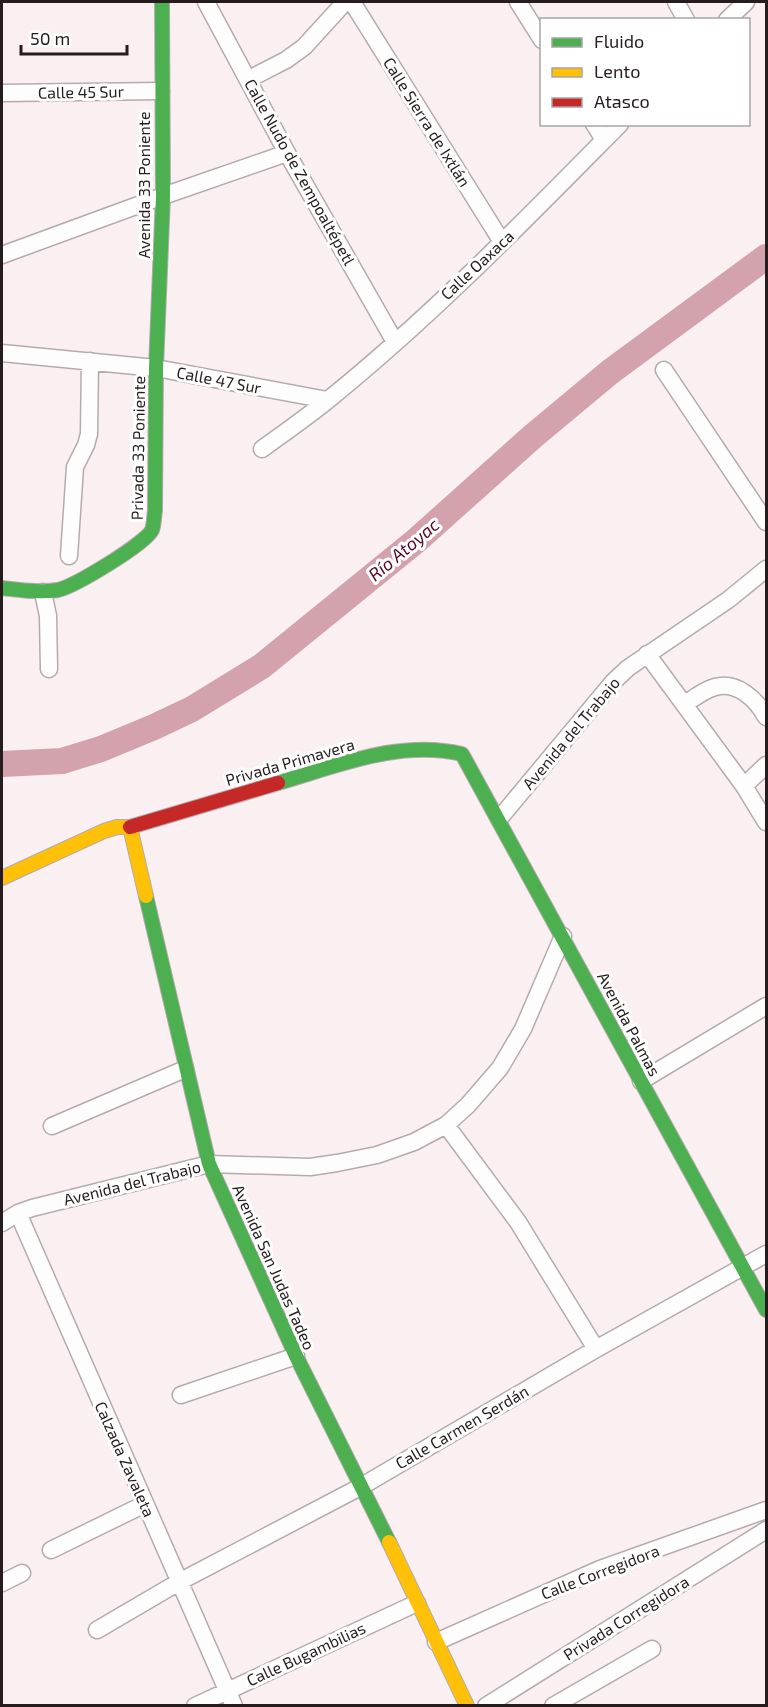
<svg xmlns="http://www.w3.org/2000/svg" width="768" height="1707" font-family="'Exo 2',sans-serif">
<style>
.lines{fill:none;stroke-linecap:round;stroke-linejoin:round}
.river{stroke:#d4a2ad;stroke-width:26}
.street-casing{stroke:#b5abad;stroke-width:19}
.fast-casing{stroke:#b5abad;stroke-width:16}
.slow-casing{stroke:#b5abad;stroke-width:16}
.jam-casing{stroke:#b5abad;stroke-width:16}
.street{stroke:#fefdfd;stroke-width:16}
.fast{stroke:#4caf50;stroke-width:14}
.slow{stroke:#ffc107;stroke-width:14}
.jam{stroke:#c62828;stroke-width:14}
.labels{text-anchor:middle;stroke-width:6;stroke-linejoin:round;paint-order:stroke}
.street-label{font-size:16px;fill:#261b1d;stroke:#fff}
.water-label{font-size:18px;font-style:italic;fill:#580625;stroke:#fff}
</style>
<rect width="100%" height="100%" fill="#faf0f2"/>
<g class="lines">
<!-- river -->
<path class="river" d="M2,764L62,761L101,749L154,727L192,709L262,666L417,540L532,437L610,372L766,257"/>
<!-- street casing -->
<g class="street-casing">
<path id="street" d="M206,2L287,153L395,342
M352,2L502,242
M518,2L542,40
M676,2L686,20
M727,20L746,2
M249,79L286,60L304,47L345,2
M2,93L161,91
M594,124L604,140
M2,255L163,196L287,153
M2,353L156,368L327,400
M664,370L766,522
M262,449C284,433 307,417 328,400C432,316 526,219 620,124
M69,556L75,467L86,445L89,434L90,361
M43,592L48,616L49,669
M647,654L744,786L766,822
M685,704C694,698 704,690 715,687C737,681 756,699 766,717
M744,786L766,765
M499,819L613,682L628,668L728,600L766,569
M641,1081L766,1006
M446,1125L518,1222L596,1349
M52,1126L185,1069
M18,1213L234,1706
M2,1223L18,1213L32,1208L209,1164L310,1167L337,1163L377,1155L414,1142L446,1125L468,1105L500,1068L523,1029L563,936
M181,1395L296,1356
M51,1550L145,1504
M2,1583L22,1573
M97,1630L179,1582L362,1486L596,1349L766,1254
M436,1642L600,1569L766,1510
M195,1706L417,1603
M486,1706L766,1530
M553,1706L652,1649"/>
</g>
<!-- fast casing -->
<g class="fast-casing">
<path id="fast" d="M2,588C21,590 39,593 58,590C75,586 145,544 152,530C154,525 154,516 155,511L156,368L163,196L162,2
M278,783C337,766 400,739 462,754L766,1310
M146,896L209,1164L296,1356L389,1542"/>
</g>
<!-- slow casing -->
<g class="slow-casing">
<path id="slow" d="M2,878L104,831L117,827H130L146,896
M389,1542L467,1706"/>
</g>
<!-- jam casing -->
<g class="jam-casing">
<path id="jam" d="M130,827L278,783"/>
</g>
<!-- street -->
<use href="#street" class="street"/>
<!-- fast -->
<use href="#fast" class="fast"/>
<!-- slow -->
<use href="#slow" class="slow"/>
<!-- jam -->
<use href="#jam" class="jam"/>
</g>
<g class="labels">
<!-- street labels -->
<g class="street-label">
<text transform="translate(81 92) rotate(-1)" y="6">Calle 45 Sur</text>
<text transform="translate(427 122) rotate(58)" y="6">Calle Sierra de Ixtlán</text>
<text transform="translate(300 172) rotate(61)" y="6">Calle Nudo de Zempoaltépetl</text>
<text transform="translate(144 185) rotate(-90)" y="6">Avenida 33 Poniente</text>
<text transform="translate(477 265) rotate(-43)" y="6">Calle Oaxaca</text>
<text transform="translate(219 380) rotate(11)" y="6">Calle 47 Sur</text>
<text transform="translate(138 448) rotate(-89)" y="6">Privada 33 Poniente</text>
<text transform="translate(571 733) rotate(-50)" y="6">Avenida del Trabajo</text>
<text transform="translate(290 762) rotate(-16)" y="6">Privada Primavera</text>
<text transform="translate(629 1024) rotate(62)" y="6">Avenida Palmas</text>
<text transform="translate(132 1183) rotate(-14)" y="6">Avenida del Trabajo</text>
<text transform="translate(274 1267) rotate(66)" y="6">Avenida San Judas Tadeo</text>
<text transform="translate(462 1427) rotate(-30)" y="6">Calle Carmen Serdán</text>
<text transform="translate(125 1459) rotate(66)" y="6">Calzada Zavaleta</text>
<text transform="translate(600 1572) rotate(-21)" y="6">Calle Corregidora</text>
<text transform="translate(626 1618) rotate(-32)" y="6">Privada Corregidora</text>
<text transform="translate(306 1654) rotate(-25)" y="6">Calle Bugambilias</text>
</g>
<!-- water labels -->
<g class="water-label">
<text transform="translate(404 550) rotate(-40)" y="6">Río Atoyac</text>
</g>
</g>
<!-- border -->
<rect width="768" height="1707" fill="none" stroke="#261b1d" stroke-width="6"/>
<!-- legend -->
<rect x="540" y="18" width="210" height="108" fill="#ffffff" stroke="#a8a4a5" stroke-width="1.5"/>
<rect x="552" y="38" width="30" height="9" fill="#4caf50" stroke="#a8a4a5" stroke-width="1.5"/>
<text x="594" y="48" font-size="18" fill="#261b1d">Fluido</text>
<rect x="552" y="68" width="30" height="9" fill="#ffc107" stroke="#a8a4a5" stroke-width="1.5"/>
<text x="594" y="78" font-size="18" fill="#261b1d">Lento</text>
<rect x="552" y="98" width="30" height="9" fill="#c62828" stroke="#a8a4a5" stroke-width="1.5"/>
<text x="594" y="108" font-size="18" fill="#261b1d">Atasco</text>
<!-- scale -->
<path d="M21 45v9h106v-9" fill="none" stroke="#261b1d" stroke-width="3"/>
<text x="30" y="45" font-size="18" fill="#261b1d" stroke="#ffffff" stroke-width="4.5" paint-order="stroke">50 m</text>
</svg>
